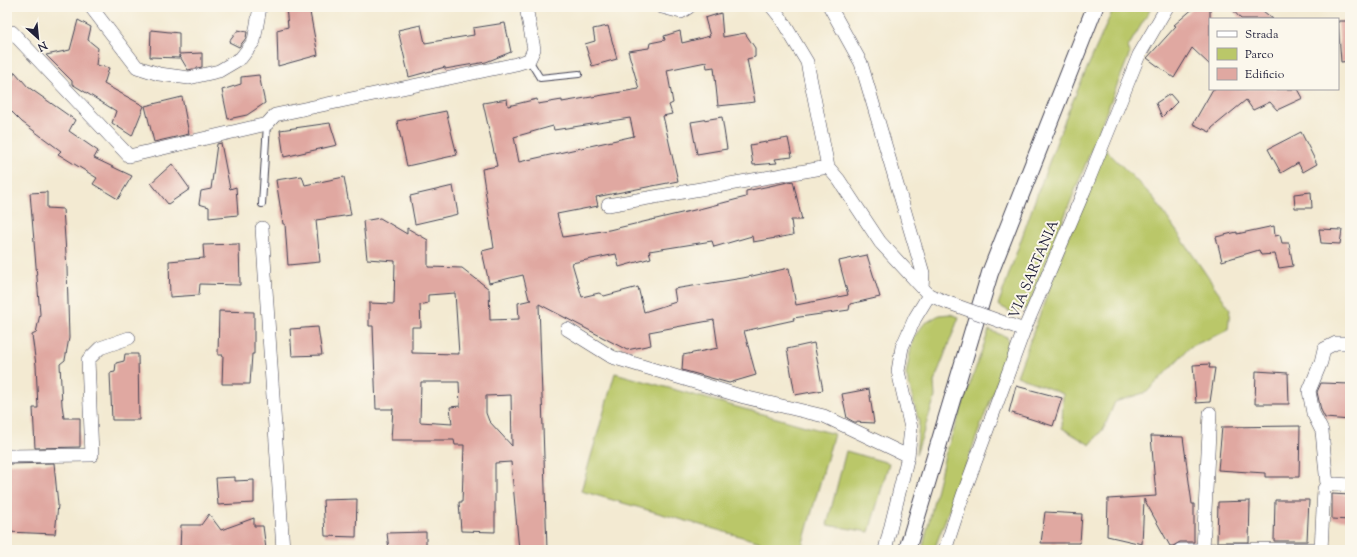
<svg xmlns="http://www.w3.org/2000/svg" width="1357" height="557" font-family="'Sorts Mill Goudy',serif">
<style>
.green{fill:#bac769;stroke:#6e7452}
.building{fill:#e0a8a1;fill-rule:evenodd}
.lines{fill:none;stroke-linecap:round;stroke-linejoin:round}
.service-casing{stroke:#414052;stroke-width:8}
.minor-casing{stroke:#414052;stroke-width:14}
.tertiary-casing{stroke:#414052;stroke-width:18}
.service{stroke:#fff;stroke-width:6}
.minor{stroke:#fff;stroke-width:13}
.tertiary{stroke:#fff;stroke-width:16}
.minor-bridge-casing{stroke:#414052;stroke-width:14;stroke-linecap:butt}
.minor-bridge{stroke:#fff;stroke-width:13}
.labels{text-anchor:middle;stroke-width:4;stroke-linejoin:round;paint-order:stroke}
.street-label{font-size:14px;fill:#22223b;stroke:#fbf7ec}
</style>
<rect width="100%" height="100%" fill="#fbf7ec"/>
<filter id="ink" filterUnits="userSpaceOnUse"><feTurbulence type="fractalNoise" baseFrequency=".025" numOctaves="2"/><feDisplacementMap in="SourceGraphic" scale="8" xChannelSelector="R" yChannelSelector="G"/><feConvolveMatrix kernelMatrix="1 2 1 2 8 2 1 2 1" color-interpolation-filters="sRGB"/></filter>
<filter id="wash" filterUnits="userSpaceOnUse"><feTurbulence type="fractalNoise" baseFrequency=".012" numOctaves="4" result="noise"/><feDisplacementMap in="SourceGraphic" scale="16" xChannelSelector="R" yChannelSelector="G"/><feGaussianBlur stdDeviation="0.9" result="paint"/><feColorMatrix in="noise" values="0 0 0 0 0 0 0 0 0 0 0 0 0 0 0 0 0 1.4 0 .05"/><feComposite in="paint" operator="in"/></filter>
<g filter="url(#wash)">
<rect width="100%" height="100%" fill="#f3ead2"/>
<!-- green -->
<path class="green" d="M1114,7H1152L1128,47L1130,53L1028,308L1013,313L998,305L1035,200L1067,114Z
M1102,146L1153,197L1230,309L1228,330L1190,347L1147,392L1115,402L1104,428L1090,445L1062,428L1063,394L1017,376Z
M950,314L959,317L934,382L935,397L916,455L919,422L906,374L913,338L924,324L939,315Z
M989,330L1007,337L1010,348L934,550H922L945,455Z
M615,373L834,434L801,550H788L581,491Z
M846,451L889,463L869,532L827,525Z"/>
<g id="blocks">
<!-- building -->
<path class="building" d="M286,7H309L318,55L278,66L277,30L288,27Z
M1195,7H1210V65L1192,48L1174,78L1147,58L1176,26L1174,25Z
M1230,7H1258L1273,19H1241Z
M721,13L723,37L745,33L755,48V57L747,59L755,102L718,106L714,67L707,68L706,62L667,70L673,103L669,105L672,114L663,116L678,181L596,197L598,206L557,214L563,237L609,230L703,208L746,197V191L793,181L802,220H791L793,235L753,242L752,236L714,247L712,241L649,251L651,258L619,267L616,254L572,263L582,297L599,293L604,296L638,287L644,312L676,302L674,289L743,278L789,268L796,305L848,295L839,261L867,255L880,297L850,304L849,310L793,318L794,320L744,331L756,375L729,383L682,370L683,355L718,348L714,320L649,332L651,345L627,350L539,304L547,550H519L511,462L495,463V532L461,531L459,502H462L464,445H455L454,440H391L393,409H376L373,326H369V303L394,304L395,261L367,259L363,221L380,218L407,234V228L428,240V267L462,268L489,289L490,320L519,319L518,303L531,300L529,299L523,275L489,283L482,251L494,248L482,169L497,166L483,103L507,99L508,106L537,99L538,104L562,100V102L639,89L628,51L649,48L650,43L665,40L664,36L680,31L682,43L710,36L705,18ZM630,118L634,136L519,162L514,137L553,126L554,130ZM455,293L459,354L412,353V327H421L420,305L428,303V295ZM421,382H459L460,406L450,407L452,424L420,422ZM511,395L512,446L489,421L486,413V396Z
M78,20L91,27L88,40L98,48L96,65L109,68L104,84L144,106L132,136L112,123L116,111L72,84V81L46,55L70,50Z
M1338,21H1350V61L1341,62Z
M505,23L511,52L486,62L445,69V67L409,77L398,30L421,25L425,43L474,35L473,28Z
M608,26L617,59L592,66L585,44L595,41L593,29Z
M151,30L179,33V54L202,53V67L188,70L179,55V58L150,57Z
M238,30L247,32L246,38L239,47L229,42Z
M15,72L28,87L75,120L69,131L98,151L94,158L132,176L118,199L93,184L97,178L58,154L61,151L22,122L7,107V89Z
M259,75L265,103L247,115L228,119L222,90L241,84V77Z
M1213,89H1298L1303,98L1277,110L1270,102L1253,110L1246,100L1212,128L1210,132L1193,124Z
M1170,94L1177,102L1162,117L1156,103Z
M182,97L189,134L154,142L145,106Z
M446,111L457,155L407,166L397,121Z
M722,117L727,149L697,154L691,122Z
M330,123L337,145L284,157L280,130Z
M1301,132L1317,164L1303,172L1298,163L1281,173L1268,149Z
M788,138L792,157L775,159L777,163L753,165L750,145Z
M221,143L230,189L236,187L238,215L209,218V207L199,204L201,191L211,189L217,144Z
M172,164L190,189L168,204L151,183Z
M302,176L305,185L344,177L351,215L316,220L320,262L288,265L285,224H283L276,180Z
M453,186L458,214L415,224L410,196Z
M47,192V208L63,209L67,268L69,338L65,360L60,364L62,405L64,418H80V447L35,448L33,408H38L36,365L32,335L36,333L40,314L30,193Z
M1311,192L1312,208H1295L1294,194Z
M1274,226L1275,236L1280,235L1282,243H1289L1293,266L1279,268L1275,254L1261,255L1259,250L1222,261L1216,237L1237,232V234Z
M1319,229L1342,230L1340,244L1321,243Z
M239,244L240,285L200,284L199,295L170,297L169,261L204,258L203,245Z
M219,311L254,312V354H252L250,384H222L223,355H218Z
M318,327L322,355L292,356L290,329Z
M814,343L823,390L795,395L787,349Z
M125,354H138L139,420H112L110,373L115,372L116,363L124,361Z
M1210,364L1209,368H1215L1210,402L1196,403L1193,365Z
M1256,371L1288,373L1289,404H1255Z
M1321,383L1350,384V420L1325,418L1321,410L1317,392Z
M1016,386L1062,398L1053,426L1009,412Z
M869,389L874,423L854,422L847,418L842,394Z
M1300,426L1299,477H1265V473L1218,470L1222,427Z
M1151,436L1183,437L1192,504H1194V542H1180L1173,546H1170L1144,499L1142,544L1107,536L1108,499L1156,496Z
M54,463L58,505L55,534L7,532V464Z
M235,477V481L254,480V503L218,505L216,478Z
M1332,494L1350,495V520L1332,519Z
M357,499L356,537L325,536L323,500Z
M1275,500H1309L1307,541H1274Z
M1250,501L1249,542H1217L1218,502Z
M1045,512L1082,514L1080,543H1041Z
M209,514L221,530L254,518V526H263L266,549L234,550V547L205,550H180L181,525H201Z
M426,532V550H389L387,533Z"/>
</g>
</g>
<g filter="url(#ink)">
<use href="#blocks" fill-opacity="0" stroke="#414052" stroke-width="1"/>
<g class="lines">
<!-- service casing -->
<g class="service-casing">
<path id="service" d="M529,60L540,78L579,74
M262,204L267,124"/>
</g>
<!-- minor casing -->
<g class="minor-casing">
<path id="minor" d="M91,7L137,67L159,74L189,78L219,71L241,58L254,41L260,7
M662,7L681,12L689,7
M772,7L780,17L807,62L828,167
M830,7L861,63L923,273L922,287
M12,32L129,156L267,124L275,115L516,64L529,60L534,49L526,7
M608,205L828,167L839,180L880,242L929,295L949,303
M262,228L283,550
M1005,323L1024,330
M567,329L612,357L744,397L824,416L908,456
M7,456L92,455L88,360L100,348L129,338
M1327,485L1322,431L1313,413L1309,391L1321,362L1324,349L1336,343H1350
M1203,549L1210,413
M885,550L908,456L911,428L898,371L902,347L915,318L929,295
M945,550L963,495L1024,330L1084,191L1139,55L1167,7
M1180,550L1321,549
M1321,550L1324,489L1327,485L1336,484L1350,485"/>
</g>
<!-- tertiary casing -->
<g class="tertiary-casing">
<path id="tertiary" d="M907,550L990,273L1095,7"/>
</g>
<!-- service -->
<use href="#service" class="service"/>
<!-- minor -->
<use href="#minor" class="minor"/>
<!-- tertiary -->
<use href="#tertiary" class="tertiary"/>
<!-- minor-bridge casing -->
<g class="minor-bridge-casing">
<path id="minor-bridge" d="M949,303L1005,323"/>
</g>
<!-- minor-bridge -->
<use href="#minor-bridge" class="minor-bridge"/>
</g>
</g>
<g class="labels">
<!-- street labels -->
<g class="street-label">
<text transform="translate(1033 269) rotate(-67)" y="5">VIA SARTANIA</text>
</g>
</g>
<!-- margin -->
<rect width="1357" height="557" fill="none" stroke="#fbf7ec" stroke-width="24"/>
<!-- legend -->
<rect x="1209" y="18" width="130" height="72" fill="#fbf7ec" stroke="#a4a2a5"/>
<rect x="1217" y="31" width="20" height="6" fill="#ffffff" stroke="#a4a2a5"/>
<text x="1245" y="38" font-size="12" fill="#22223b">Strada</text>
<rect x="1217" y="48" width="20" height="12" fill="#bac769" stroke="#a4a2a5"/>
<text x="1245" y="58" font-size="12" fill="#22223b">Parco</text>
<rect x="1217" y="68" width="20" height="12" fill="#e0a8a1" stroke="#a4a2a5"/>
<text x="1245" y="78" font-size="12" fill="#22223b">Edificio</text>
<!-- north arrow -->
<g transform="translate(38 38) rotate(153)" stroke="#fbf7ec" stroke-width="3" paint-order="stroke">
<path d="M0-3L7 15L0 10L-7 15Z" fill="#22223b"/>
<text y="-6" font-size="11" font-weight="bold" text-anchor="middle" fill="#22223b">N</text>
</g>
</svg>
